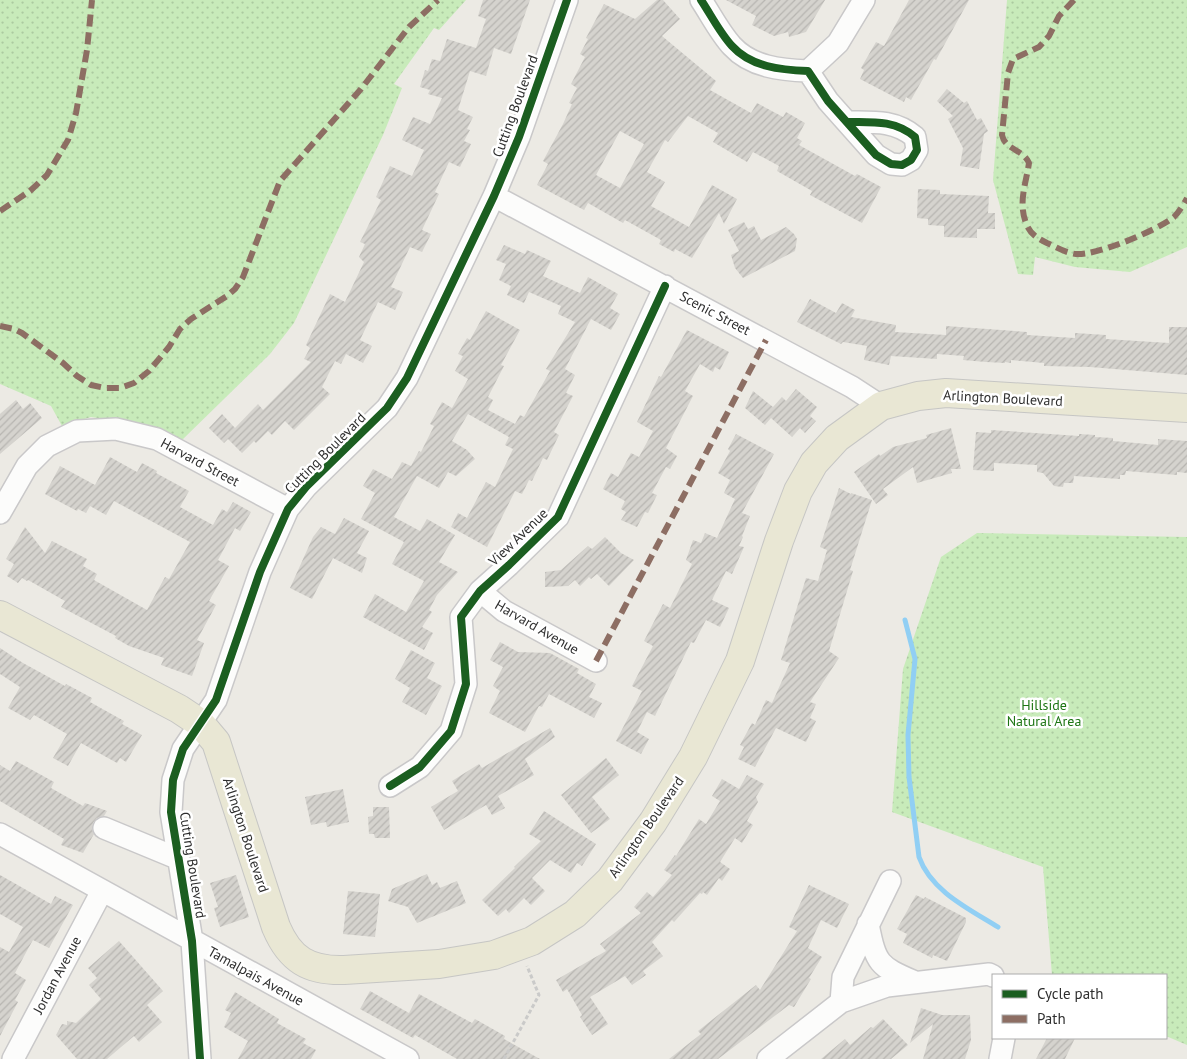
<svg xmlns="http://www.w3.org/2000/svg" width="1187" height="1059" font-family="'PT Sans',sans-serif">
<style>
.green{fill:url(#green-dots)}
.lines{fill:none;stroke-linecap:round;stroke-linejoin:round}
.stream{stroke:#91cff4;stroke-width:5}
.building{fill:url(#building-hatch);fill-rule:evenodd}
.minor-casing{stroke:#c9c8c9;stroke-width:24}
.major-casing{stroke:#c6c6c4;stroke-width:30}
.path{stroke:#cacac9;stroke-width:3;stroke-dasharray:4 2.5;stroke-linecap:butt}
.minor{stroke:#fcfcfb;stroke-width:21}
.major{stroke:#e9e7d4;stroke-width:28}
.quiet{stroke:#8d6e63;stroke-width:6;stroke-dasharray:12 6;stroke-linecap:butt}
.cycleway-casing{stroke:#fff;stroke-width:11}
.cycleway{stroke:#1b5e20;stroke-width:8}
.labels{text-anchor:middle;stroke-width:5;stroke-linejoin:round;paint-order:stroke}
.street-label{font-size:14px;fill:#2e2e2e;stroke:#fff}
.park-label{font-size:14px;fill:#1d7514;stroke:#fff}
</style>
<defs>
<pattern id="green-dots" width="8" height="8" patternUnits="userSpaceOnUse" patternTransform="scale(1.25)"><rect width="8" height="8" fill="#c8ebba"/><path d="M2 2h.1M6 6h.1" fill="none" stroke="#accaa0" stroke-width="1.8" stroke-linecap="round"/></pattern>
<pattern id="building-hatch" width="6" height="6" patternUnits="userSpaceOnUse" patternTransform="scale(1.25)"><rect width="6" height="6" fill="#d5d3ce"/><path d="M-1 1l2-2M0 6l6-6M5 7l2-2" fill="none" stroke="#b7b5b1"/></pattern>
</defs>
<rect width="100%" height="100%" fill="#eceae4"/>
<!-- green -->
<path class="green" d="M0,0H466L439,30L434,28L394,84L402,88L383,135L294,323L270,354L181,441L125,422L91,417L62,426L51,406L0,384Z
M1007,0H1187V247L1130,272L1075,267L1035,257L1033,275L1018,274L993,180Z
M977,533L1187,537V1045L1166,1036V975H1052L1043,867L892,812L903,669L941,557Z"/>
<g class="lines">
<!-- stream -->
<path class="stream" d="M905,620L915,659L908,735L909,777L919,857C931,891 969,909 998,927"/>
</g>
<!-- building -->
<path class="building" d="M483,0H530L511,54L494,48L486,76L470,71L458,110L473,117L467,129L470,130L464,141L471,144L460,167L449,162L435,192L439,194L422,230L431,234L422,252L410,247L391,287L403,292L395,310L378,302L360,340L372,346L363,363L346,354L341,364L335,361L322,387L330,394L294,430L285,421L272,435L268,431L256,443L254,441L242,453L228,439L224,443L209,428L222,414L235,428L258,404L263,410L311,362L304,359L310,348L306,345L330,294L345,302L364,262L359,257L365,244L360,242L381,200L376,197L390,166L412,176L424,150L402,140L413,117L430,124L442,98L428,94L430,90L420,87L425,70L428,71L432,59L440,61L447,39L476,48L486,19L478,16Z
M657,0H663L680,19L662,36L716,81L710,90L751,113L757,103L783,117L786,112L805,123L797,138L802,141L799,145L855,176L857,174L881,187L862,223L810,195L812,191L777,171L779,166L753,152L747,162L713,142L718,133L688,116L668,142L665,140L647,172L665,182L651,206L689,227L712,185L737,199L724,224L719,213L692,258L675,249L674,252L659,244L661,240L625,220L623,223L588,203L584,210L537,185L548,164L543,161L563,124L572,104L569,103L577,88L571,84L585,57L580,54L588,39L586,38L604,4L635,19ZM620,131L644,144L620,188L596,175Z
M726,0H825L806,32L789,37L788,32L774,36L752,25L756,16Z
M909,0H969L936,60L934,59L911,100L906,97L904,102L860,79L864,70L861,68L876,42L884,46Z
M947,89L964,103L967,101L977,120L981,118L988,131L984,134L979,169L960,166L963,148L948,119L953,116L937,101Z
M918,189L940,190V194L989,196L988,213H995V229H977V238L944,237V226L928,225V219L917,218Z
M744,222L748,229L754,226L761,240L786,227L794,234L797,239L795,251L743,278L735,268L731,255L739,251L728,230Z
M504,245L525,254L527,250L551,261L543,276L580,293L588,277L618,294L610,308L620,314L611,330L591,319L565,369L575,375L566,393L573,396L554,432L559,435L547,460L543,458L532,481L529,480L522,494L515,491L487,547L451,527L458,513L467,518L486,482L495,487L513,449L505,445L509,437L468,414L452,441L467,450L475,459L456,476L448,472L439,488L417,476L394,517L420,531L427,519L455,535L439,562L458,572L437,595L429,610L432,612L422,627L433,633L424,650L363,617L375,594L406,612L424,581L392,564L404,542L361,519L375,493L363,486L373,469L392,479L402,462L411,466L419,451L421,452L434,426L430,424L442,402L452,408L468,379L455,371L463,356L458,354L467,338L470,340L486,311L520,330L501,365L504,366L488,397L493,400L488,410L515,424L520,415L524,417L550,371L546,369L575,322L558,314L561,306L529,292L524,303L507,295L511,286L499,280L506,264L496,260Z
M810,299L836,313L842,303L855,310L851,317L896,325L895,332L946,335V326L1027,332V335L1075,338V333L1106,335V339L1169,343V327H1187V375L1090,367L1044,366V363L1011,360V363L1005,362V363L986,362L963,360L964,356L937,354V359L891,356L889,365L864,360L867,346L843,342L841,344L797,322Z
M687,330L729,352L720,370L715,367L713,372L700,364L685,391L693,396L666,448L677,456L670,469L666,467L652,493L657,495L648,513L645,512L637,527L621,520L626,512L621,509L625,501L603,489L611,473L618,477L631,453L639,457L653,431L637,422L659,376L661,377Z
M796,389L817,407L810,416L816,421L805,433L800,428L792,437L771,418L765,425L745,408L753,391L773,407L782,397L786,401Z
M16,400L23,409L30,403L42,418L0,454V414Z
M951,428L961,469H951L952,473L917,483L913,467L883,489L888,495L876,504L854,472L879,454L880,456L893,447L927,438L926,435Z
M991,430L1079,436V434L1095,435V437L1113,438V441L1158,445V439L1187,441V473L1177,472V475L1126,471L1125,475H1120V479L1074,476L1073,483H1064L1063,487L1054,486L1043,473L1037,472V465L994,463V471L973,470L976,432L991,433Z
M736,434L774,454L742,513L750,516L742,536L743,537L739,546L744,547L732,574L726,571L712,600L729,608L720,627L706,620L694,643L691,642L655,716L647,712L637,732L649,739L641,754L616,741L642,691L632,686L653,646L644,641L663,604L670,608L692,564L686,560L693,540L701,543L705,533L717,538L735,499L724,493L730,480L718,473L730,451L728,449Z
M110,457L137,472L142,463L157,471L156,473L189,491L180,507L213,525L222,509L227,512L233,502L251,512L240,531L235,528L218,560L229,566L209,601L216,605L197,640L204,643L192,676L161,665L164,658L129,646L115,638L116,636L61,607L65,601L28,580L27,581L22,578L18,583L7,576L14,564L6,559L25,527L45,553L52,541L87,559L83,566L97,574L94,580L147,610L165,577L169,579L190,542L114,501L106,515L90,506L86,513L78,509L77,511L45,494L60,466L95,485Z
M839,488L851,494V493L872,500L850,570L853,571L829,651L839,658L810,702L816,704L810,718L816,721L806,742L776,728L755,767L738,759L744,747L740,745L752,723L755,725L766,700L772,703L790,663L781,660L806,578L818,581L827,550L820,547Z
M344,518L369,531L357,553L367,558L362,573L333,558L312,599L290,588L313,537L321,527L335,534Z
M605,537L621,553L634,560L609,586L597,574L591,579L589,577L580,586L575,580L568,586L545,587V572L561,570L588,546L592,549Z
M500,642L518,652L550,653L579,669L577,673L596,684L589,697L602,703L594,718L549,694L542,707L539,706L525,732L489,713L500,691L493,686L503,667L490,660Z
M0,648L23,663L65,686L66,684L92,698L90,702L124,721L122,724L142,735L126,762L120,758L117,763L81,743L68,766L53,758L67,734L34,715L30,720L8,708L20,687L0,674Z
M411,650L435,663L427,678L442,686L426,715L402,702L410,688L395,679Z
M550,728L555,737L525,759L534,775L498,796L505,808L492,815L486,805L444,830L431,807L458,791L452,781L479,764L482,768Z
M606,758L619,775L592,797L610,819L591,833L561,795Z
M16,761L54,782L51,788L83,806L85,803L107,811L104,816L97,818L93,823L92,829L94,834L83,853L61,845L64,839L0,801V765L10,771Z
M747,775L764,784L756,797L758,802L747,821L753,825L742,843L735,838L720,862L730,869L722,881L719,878L707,895L703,892L702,894L700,893L674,922L672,920L652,942L663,956L643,971L646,975L632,985L625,976L590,997L608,1024L592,1035L580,1017L582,1015L567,989L563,992L556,980L606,951L600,944L641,913L634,907L647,892L653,897L672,875L664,870L675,855L676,856L699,819L706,824L720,801L712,796L722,779L739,789Z
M343,789L349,822L327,827L326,822L311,825L305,797Z
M373,807H389L390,838H375L374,834H369L368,817L373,816Z
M544,811L596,844L582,866L577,863L571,873L550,860L532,878L545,891L531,905L524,898L509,913L506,909L498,916L482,900L515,868L514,867L541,841L529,834Z
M427,874L432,885L437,882L440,888L457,881L466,903L417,923L408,907L388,901L392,889Z
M0,875L51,904L55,896L73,905L49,948L33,940L29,947L15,973L26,980L15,1000L18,1002L0,1036V947L9,952L23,927L0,914Z
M236,875L249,917L220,927L214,908L218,907L210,883Z
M809,885L849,904L837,928L821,920L808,948L822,957L809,978L811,979L794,1007L789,1005L718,1059H669L701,1034L698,1031L751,989L756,985L760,990L797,931L789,927Z
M348,891L380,894L375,937L343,934Z
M916,895L924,899L925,897L966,918V922L947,961L933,955L932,958L903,943L907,934L897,929Z
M119,941L163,991L147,1005L162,1022L139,1042L134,1036L107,1059H77L56,1035L62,1024L67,1025V1021L76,1023L101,999L89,985L97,978L88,968Z
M370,991L409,1013L419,994L472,1023L475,1019L505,1036L504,1039L540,1059H457L415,1035L413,1038L360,1009Z
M235,992L279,1019L277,1023L306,1039L303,1043L316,1050L311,1059H238L248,1041L224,1027L231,1013L225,1010Z
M921,1008L942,1015H970L971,1040L965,1059H923L933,1024L910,1043Z
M883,1019L908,1045L891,1059H821L845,1039L850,1045L871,1027L873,1028Z
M1047,1038H1075L1065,1059H1036Z"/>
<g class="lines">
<!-- minor casing -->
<g class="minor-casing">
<path id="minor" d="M701,0C711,15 720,33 732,46C751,67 781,70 808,71L828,101L876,155L891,164L902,165L911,160L917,150L915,137C895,120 873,122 848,122
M808,71L838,43L864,0
M494,196L852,387L881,406
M0,513L27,466L47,446L77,431L116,429L157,439L288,509
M480,591L504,611L596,661
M390,786L420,767L451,731L466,684L461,617L480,591L509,565L558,517L665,286
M104,828L179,859
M0,834L408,1059
M868,924C876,964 878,966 915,982
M841,1002L843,977L890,881
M13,1059L102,891
M200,1059L192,941L171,812L173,780L183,749L216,700L260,572L288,509L306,487L387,408L407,378L494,196L519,137L567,0
M768,1059L841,1002L887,986L989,974L993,976
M1000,1059L1004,1038"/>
</g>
<!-- major casing -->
<g class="major-casing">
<path id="major" d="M0,615L179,709L200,723L216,742L276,927C290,960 309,971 344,970L439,964L494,955L532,941L575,914L610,880L653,822L693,757L740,661L779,541L798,491L814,463L837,438L881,406L918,396L946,393L1187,408"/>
</g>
<!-- path -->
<path class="path" d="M504,1059L539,995L527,966"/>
<!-- minor -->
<use href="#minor" class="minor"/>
<!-- major -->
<use href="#major" class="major"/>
<!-- quiet -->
<path class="quiet" d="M1074,0L1059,16L1049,36L1039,47L1013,59L1008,73L1002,135C1005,150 1023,149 1029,163C1026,184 1018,202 1026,223C1030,234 1037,238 1047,243C1056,247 1066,253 1076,254C1096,256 1158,230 1174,217C1179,212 1184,204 1187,198
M0,211L30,191L47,175L68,140L76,113L87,50L92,0
M0,326L14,329L22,333L63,363L77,376L91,385L105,388H120L134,383L149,371L169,347L180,329L191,319L227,296L235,289L243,277L280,181L361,89L409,27L438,0
M596,661L766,340"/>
<!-- cycleway casing -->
<g class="cycleway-casing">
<path id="cycleway" d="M701,0C711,15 720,33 732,46C751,67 781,70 808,71L828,101L876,155L891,164L902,165L911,160L917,150L915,137C895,120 873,122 848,122
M390,786L420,767L451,731L466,684L461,617L480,591L509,565L558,517L665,286
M200,1059L192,941L171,812L173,780L183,749L216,700L260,572L288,509L306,487L387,408L407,378L494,196L519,137L567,0"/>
</g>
<!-- cycleway -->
<use href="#cycleway" class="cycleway"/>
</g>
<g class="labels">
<!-- street labels -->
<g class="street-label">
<text transform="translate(515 106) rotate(-70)" y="5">Cutting Boulevard</text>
<text transform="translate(715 313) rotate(28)" y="5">Scenic Street</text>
<text transform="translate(1003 398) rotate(3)" y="5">Arlington Boulevard</text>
<text transform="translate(325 453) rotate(-45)" y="5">Cutting Boulevard</text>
<text transform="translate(200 462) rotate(28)" y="5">Harvard Street</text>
<text transform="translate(518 537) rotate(-44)" y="5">View Avenue</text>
<text transform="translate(537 627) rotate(30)" y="5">Harvard Avenue</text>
<text transform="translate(646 827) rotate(-55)" y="5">Arlington Boulevard</text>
<text transform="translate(246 835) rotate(72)" y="5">Arlington Boulevard</text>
<text transform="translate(193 865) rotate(81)" y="5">Cutting Boulevard</text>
<text transform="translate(57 975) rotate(-62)" y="5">Jordan Avenue</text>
<text transform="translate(256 976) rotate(29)" y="5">Tamalpais Avenue</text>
</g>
<!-- park labels -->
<g class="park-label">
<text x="1044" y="710">Hillside<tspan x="1044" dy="16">Natural Area</tspan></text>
</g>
</g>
<!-- legend -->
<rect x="992" y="974" width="175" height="65" fill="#ffffff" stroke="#ababab"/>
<rect x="1002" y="990" width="25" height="8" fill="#1b5e20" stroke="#ababab"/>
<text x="1037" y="999" font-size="15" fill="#2e2e2e">Cycle path</text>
<rect x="1002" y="1015" width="25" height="8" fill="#8d6e63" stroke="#ababab"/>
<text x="1037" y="1024" font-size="15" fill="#2e2e2e">Path</text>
</svg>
